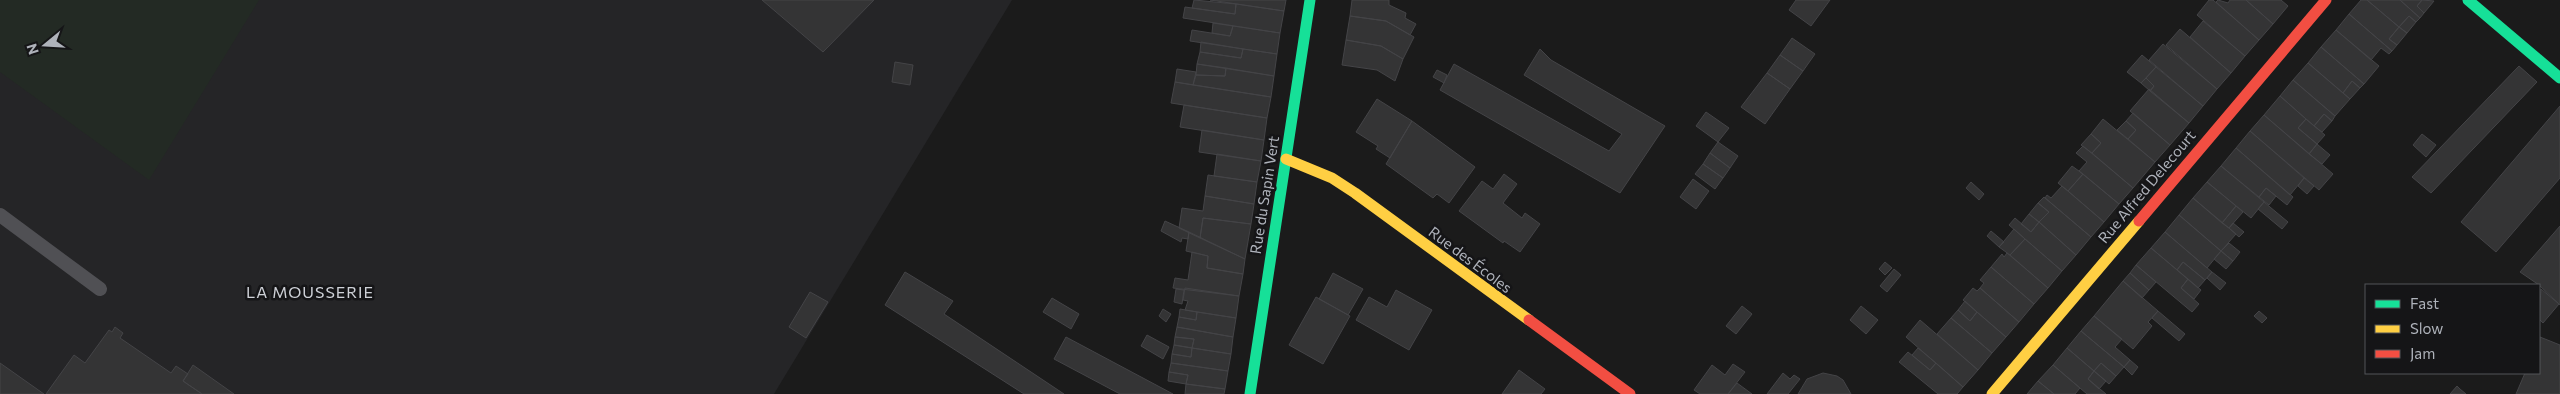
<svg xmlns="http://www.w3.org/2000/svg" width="2560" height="394" font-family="Commissioner,sans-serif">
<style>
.built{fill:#252527}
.green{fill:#232a24}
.building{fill:#343435;stroke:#444447}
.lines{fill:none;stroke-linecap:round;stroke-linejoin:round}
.lane{stroke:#505054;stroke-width:14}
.fast{stroke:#16e098;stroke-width:11}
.slow{stroke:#ffcf43;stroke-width:11}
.jam{stroke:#f24e42;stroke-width:11}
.labels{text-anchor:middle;stroke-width:5;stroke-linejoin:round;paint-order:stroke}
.street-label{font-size:15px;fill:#aeb2ba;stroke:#151517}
.neighbourhood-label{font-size:16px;letter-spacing:1px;fill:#ced1d7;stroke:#151517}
</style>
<rect width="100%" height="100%" fill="#1b1b1b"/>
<!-- built -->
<path class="built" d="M0,0H1012L774,394H0Z"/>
<!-- green -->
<path class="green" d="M0,0H259L149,180L0,72Z"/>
<!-- building -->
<path class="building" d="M762,0H874L823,52Z
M1194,0L1236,4L1235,14L1192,8Z
M1210,0H1286L1284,11Z
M1352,0H1389V5L1406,13L1405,18L1416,24L1410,35L1386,21L1350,16Z
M1796,0H1830L1811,26L1789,10Z
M2209,0H2213L2259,40L2245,56L2197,15Z
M2218,0L2228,3L2230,0H2246L2273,24L2259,40L2216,2Z
M2246,0H2281L2288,6L2273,24Z
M2361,0H2367L2399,27L2389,39L2397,45L2392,51L2349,14Z
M2367,0H2400L2420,18L2416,22L2409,16L2399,27Z
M2400,0H2422L2417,6L2424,13L2420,18Z
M2422,0L2434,1L2424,13L2417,6Z
M1236,4L1284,11L1280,33L1183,18L1185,7L1235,14Z
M2349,14L2392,51L2389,54L2381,48L2371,60L2336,30Z
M1350,16L1386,21L1414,37L1403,59L1381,46L1346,40Z
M2409,16L2416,22L2407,33L2399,27Z
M2203,21L2245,56L2231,73L2190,37Z
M1213,23L1233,26L1230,36L1212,33Z
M1233,26L1280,33L1277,54L1190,41L1192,30L1230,36Z
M2399,27L2407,33L2397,45L2389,39Z
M2180,29L2231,73L2217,89L2166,45Z
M2336,30L2379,66L2364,84L2321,47Z
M1792,38L1815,54L1803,71L1780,55Z
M1346,40L1381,46L1403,59L1395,81L1377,70L1342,65Z
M1201,42L1243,49L1241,58L1200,52Z
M2163,44L2217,89L2203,106L2149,60Z
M2321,47L2364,84L2360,88L2352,81L2343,93L2308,63Z
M1243,49L1277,54L1274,76L1197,64L1200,52L1241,58Z
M1540,49L1551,60L1665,126L1620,193L1440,90L1454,64L1609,151L1622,134L1524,75Z
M1780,55L1803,71L1790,89L1767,73Z
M2142,55L2156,67L2141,83L2127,72Z
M895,62L913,65L910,85L892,82Z
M2308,63L2350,99L2335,116L2293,80Z
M1197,64L1226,68L1225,76L1196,75Z
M2519,66L2537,82L2431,193L2412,177Z
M2156,67L2203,106L2189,123L2150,91L2154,86L2146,78Z
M1226,68L1274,76L1271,97L1193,85L1196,75L1225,76Z
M1177,69L1196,72L1193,85L1175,82Z
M1437,70L1447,75L1444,83L1433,77Z
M1767,73L1790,89L1765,124L1741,107Z
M2146,78L2154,86L2150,91L2141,83Z
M2293,80L2335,116L2332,121L2324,114L2314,126L2280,96Z
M2352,81L2360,88L2350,99L2343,93Z
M1175,82L1271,97L1267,118L1171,103Z
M2149,89L2189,123L2170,145L2130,111Z
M2280,96L2306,119L2298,128L2317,144L2309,154L2264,115Z
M1377,99L1412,121L1390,158L1376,149L1378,146L1356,132Z
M1184,105L1267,118L1264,140L1180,127Z
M2560,106V178L2496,252L2461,222Z
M1706,112L1729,128L1718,142L1696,126Z
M2133,113L2170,145L2155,162L2128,139L2136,130L2126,121Z
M2324,114L2332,121L2322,132L2314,126Z
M2264,115L2333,174L2319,190L2250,131Z
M2103,119L2155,162L2133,188L2092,153L2101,143L2091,134Z
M2306,119L2325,135L2317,144L2298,128Z
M1412,121L1475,167L1449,203L1437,194L1433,198L1386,164Z
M2126,121L2136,130L2128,139L2117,130Z
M1202,130L1264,140L1261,161L1199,152Z
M2250,131L2304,178L2290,195L2236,148Z
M2091,134L2101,143L2092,153L2081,145Z
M2422,134L2436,145L2426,157L2413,145Z
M1718,142L1738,156L1730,168L1710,153Z
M2317,144L2330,155L2322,164L2309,154Z
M2083,146L2133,188L2119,204L2079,171L2087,162L2076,153Z
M2236,148L2293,197L2287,205L2266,188L2259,197L2221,166Z
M1710,153L1730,168L1723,178L1703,164Z
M1217,154L1261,161L1257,182L1214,176Z
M1703,164L1723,178L1715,189L1695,174Z
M2072,166L2083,174L2068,191L2058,183Z
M2221,166L2264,202L2251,218L2207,182Z
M1504,174L1517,184L1503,203L1522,218L1525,213L1540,224L1520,252L1504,241L1503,243L1459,211L1482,181L1493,189Z
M2083,174L2119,204L2104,222L2068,191Z
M1208,175L1257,182L1254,204L1205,196Z
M2304,178L2314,186L2307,194L2298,186Z
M1693,179L1709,191L1696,209L1680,197Z
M1971,182L1984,194L1979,200L1966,188Z
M2207,182L2236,206L2222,223L2193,198Z
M2062,186L2104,222L2091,237L2045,198L2047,195L2051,198Z
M2266,188L2276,196L2269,205L2259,197Z
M1205,196L1254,204L1251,224L1203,218L1200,238L1179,228L1182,208L1203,211Z
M2044,197L2091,237L2076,255L2039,222L2049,212L2038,203Z
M2193,198L2236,234L2221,251L2179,215Z
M2264,202L2288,222L2282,229L2258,209Z
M2038,203L2049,212L2039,222L2029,214Z
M2236,206L2243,212L2229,228L2222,223Z
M2029,214L2039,222L2031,232L2021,224Z
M2179,215L2221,251L2207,268L2165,232Z
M1203,218L1251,224L1245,259L1200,238Z
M2015,218L2031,232L2039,222L2076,255L2062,271L2009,225Z
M1165,221L1189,232L1188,239L1182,238L1181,242L1161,231Z
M2233,223L2244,232L2239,237L2229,228Z
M2560,226V305L2539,285L2520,272Z
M2014,229L2025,239L2010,255L1999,247Z
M1991,231L2004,242L1999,247L1987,236Z
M1189,232L1245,259L1243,274L1207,268L1208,256L1186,251Z
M2165,232L2212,272L2205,280L2183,262L2177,270L2151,248Z
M2025,239L2062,271L2048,288L2010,255Z
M2229,243L2240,252L2233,261L2221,251Z
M2151,248L2188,279L2181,288L2199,304L2192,312L2136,265Z
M2221,251L2233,261L2226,269L2214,259Z
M1192,252L1208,256L1207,268L1243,274L1239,296L1173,288L1175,278L1188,280Z
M2007,253L2048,288L2034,304L1991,267L2002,254L2004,257Z
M1885,262L1892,268L1885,275L1879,269Z
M2183,262L2205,280L2198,288L2177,270Z
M2136,265L2156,282L2149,290L2130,273Z
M1991,267L2034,304L2019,322L1980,288L1984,283L1980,280Z
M1894,269L1901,275L1887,292L1880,286Z
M905,272L953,301L944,314L1064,394H1024L885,305Z
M2212,272L2226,283L2220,290L2207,278Z
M1333,273L1363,289L1348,315L1319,299Z
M2130,273L2149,290L2142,298L2123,281Z
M2188,279L2201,290L2194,299L2181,288Z
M2123,281L2158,311L2148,322L2152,326L2133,349L2094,316Z
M1185,288L1239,296L1236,318L1185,310L1188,301L1183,300Z
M1973,288L1977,291L1980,288L2019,322L2006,337L1963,300Z
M1176,289L1184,290L1182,304L1174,302Z
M2541,289L2559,304L2543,323L2539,319Z
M1396,290L1432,310L1409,350L1356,320L1369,297L1387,307Z
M810,292L828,302L806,338L789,327Z
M1316,297L1350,316L1323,364L1289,345Z
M1052,298L1079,314L1071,329L1043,312Z
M1965,301L1977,312L1970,321L1958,310Z
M1742,306L1752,314L1736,334L1726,326Z
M1861,306L1878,320L1866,334L1850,320Z
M1163,309L1171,314L1166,322L1159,316Z
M1180,309L1197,312L1196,320L1179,317Z
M1958,310L1970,321L1977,312L2006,337L1992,353L1951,318Z
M2158,311L2185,334L2179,341L2152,318Z
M2259,311L2267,318L2262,323L2254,316Z
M1197,312L1236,318L1233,337L1177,327L1179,317L1196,320Z
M2094,316L2122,339L2115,347L2130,360L2124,367L2081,331Z
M1951,318L1992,353L1978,370L1937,334Z
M1920,320L1978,370L1963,387L1906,337Z
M115,327L123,333L120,338L171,373L176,366L188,374L183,381L202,394H46L74,355L85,363L109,330L112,332Z
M1177,327L1233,337L1231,354L1192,348L1194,339L1175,337Z
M2081,331L2124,367L2116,376L2101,363L2094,371L2067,348Z
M1147,335L1169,347L1163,359L1141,346Z
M1066,337L1173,394H1120L1054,359Z
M1175,337L1194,339L1192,348L1174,345Z
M2540,337L2560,345V394H2516L2525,373H2539Z
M1174,345L1192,348L1191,357L1172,354Z
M1192,348L1231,354L1228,371L1171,363L1172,354L1191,357Z
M1918,348L1936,363L1930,370L1912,355Z
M2067,348L2094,371L2088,379L2106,394H2087L2053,365Z
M1908,352L1930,370L1936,363L1963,387L1957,394H1938L1899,362Z
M2130,360L2138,367L2132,375L2124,367Z
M0,363L44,394H0Z
M1171,363L1228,371L1225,389L1186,384L1188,375L1169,372Z
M2101,363L2116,376L2109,384L2094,371Z
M1733,364L1745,372L1728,394H1700L1694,390L1712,365L1725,375Z
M193,365L234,394H202L183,381Z
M2053,365L2080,388L2075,394H2054L2038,381Z
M1519,370L1545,389L1541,394H1502Z
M2094,371L2106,381L2099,389L2088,379Z
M1169,372L1188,375L1186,384L1168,381Z
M1783,373L1790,379L1794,375L1800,379L1788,394H1767Z
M1823,373L1837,376L1843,380L1851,394H1798L1807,379Z
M2038,381L2054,394H2027Z
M1737,383L1752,394H1728Z
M1186,384L1225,389L1224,394H1185Z
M2457,386L2460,389L2466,394H2450Z"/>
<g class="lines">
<!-- lane -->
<path class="lane" d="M0,215L100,289"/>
<!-- fast -->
<path class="fast" d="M2468,0L2560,78
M1250,394L1310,0"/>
<!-- slow -->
<path class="slow" d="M1286,159L1332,178L1355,193L1529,320
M1992,394L2139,221"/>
<!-- jam -->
<path class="jam" d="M2139,221L2326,0
M1529,320L1630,394"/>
</g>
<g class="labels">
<!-- street labels -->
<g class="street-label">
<text transform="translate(2147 187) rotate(-50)" y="5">Rue Alfred Delecourt</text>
<text transform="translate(1265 195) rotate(-81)" y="5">Rue du Sapin Vert</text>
<text transform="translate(1470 260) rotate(37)" y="5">Rue des Écoles</text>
</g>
<!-- neighbourhood labels -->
<g class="neighbourhood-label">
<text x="310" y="298">LA MOUSSERIE</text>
</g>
</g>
<!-- legend -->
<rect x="2365" y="284" width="175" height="90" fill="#151517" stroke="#525458"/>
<rect x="2375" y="300" width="25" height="8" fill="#16e098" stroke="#525458"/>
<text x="2410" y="309" font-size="15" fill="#aeb2ba">Fast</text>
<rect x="2375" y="325" width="25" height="8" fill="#ffcf43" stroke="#525458"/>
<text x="2410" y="334" font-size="15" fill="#aeb2ba">Slow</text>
<rect x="2375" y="350" width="25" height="8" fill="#f24e42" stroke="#525458"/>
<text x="2410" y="359" font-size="15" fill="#aeb2ba">Jam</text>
<!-- north arrow -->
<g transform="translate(45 45) rotate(252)" stroke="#151517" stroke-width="4" paint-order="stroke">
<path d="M0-4L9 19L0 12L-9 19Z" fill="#aeb2ba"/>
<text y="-8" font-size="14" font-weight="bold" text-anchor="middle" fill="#aeb2ba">N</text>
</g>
</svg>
